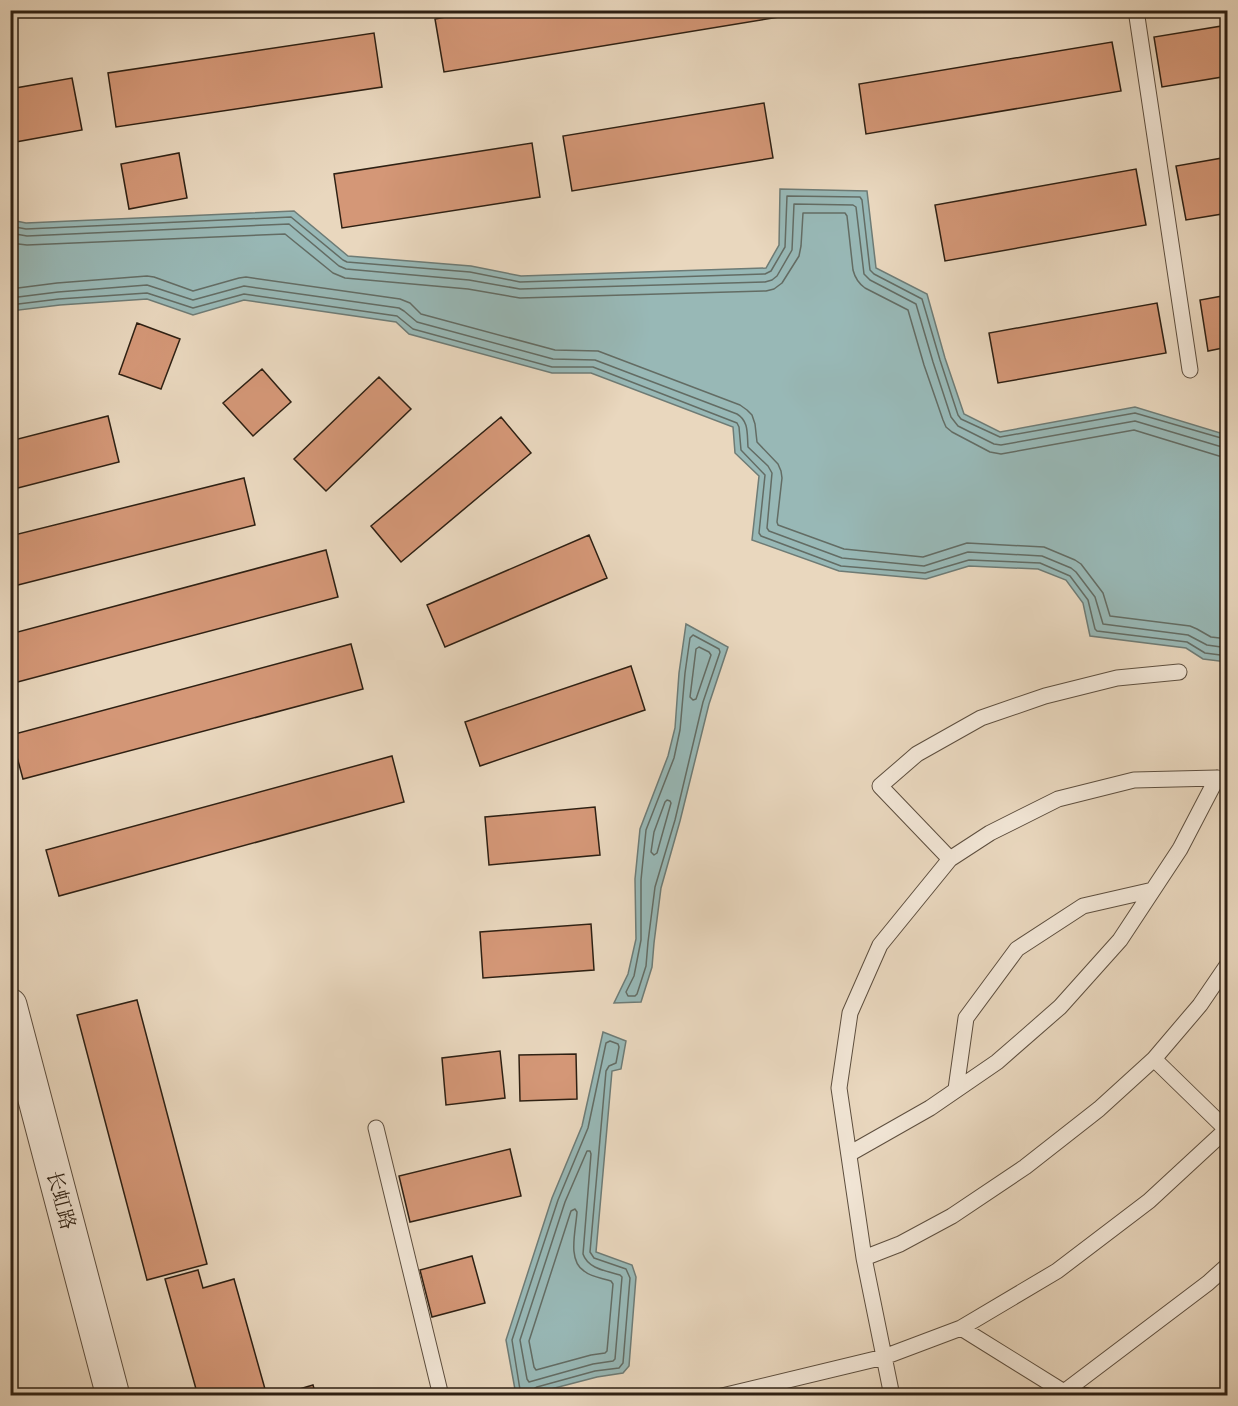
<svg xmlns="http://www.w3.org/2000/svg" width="1238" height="1406" font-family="'Gentium Book Plus','Noto Serif SC',serif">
  <rect width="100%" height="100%" fill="#e9d7be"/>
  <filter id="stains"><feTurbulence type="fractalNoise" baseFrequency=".00333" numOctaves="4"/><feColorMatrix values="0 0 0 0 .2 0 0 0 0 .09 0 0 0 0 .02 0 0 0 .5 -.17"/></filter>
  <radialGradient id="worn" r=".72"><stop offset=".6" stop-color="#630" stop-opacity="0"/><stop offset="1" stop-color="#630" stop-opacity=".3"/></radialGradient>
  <!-- water -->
  <path fill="#98b8b6" stroke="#6e7b75" stroke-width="1.5" d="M780 189 867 191 876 268 927 294 945 358 964 414 1000 432 1135 407 1227 435V662L1203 659 1186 648 1090 636 1083 603 1066 580 1038 569 969 566 926 579 839 571 752 540 759 476 735 453 733 427 591 373H552L409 334 396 322 244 300 193 315 147 299 60 305 11 311V220L26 223 294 211 348 256 471 266 521 276 766 268 779 245Z
    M686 624 728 647 709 704 680 821 661 888 654 943 652 967 641 1002 614 1003 628 974 636 939 635 879 640 829 668 756 675 728 679 673Z
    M603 1032 626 1041 621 1069 612 1071 596 1252 632 1265 636 1277 629 1366 623 1373 597 1377 528 1395H516L506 1340 552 1198 582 1126Z"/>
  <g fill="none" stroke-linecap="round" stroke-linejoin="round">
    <!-- shore -->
    <path stroke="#636c64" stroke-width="1.5" d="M10 226 26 229 291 217 343 260 347 262 470 272 520 282 765 274 771 271 785 247 787 196 860 197 862 200 870 270 874 274 922 299 940 360 958 415 961 419 1000 437 1135 413 1228 440
      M10 233 27 236 289 224 339 266 346 269 469 280 520 289 765 282 772 280 777 276 792 250 794 204 853 205 856 207 864 274 870 280 916 304 933 362 951 417 958 426 994 444 1001 445 1135 421 1222 447 1228 448
      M10 243 27 245 285 234 333 273 345 278 468 289 520 298 766 291 774 289 782 283 799 256 801 246 803 213H845L847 216 853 270C855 278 858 283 865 288L908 310 924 365 943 420 946 427 952 432 990 452 1001 454 1134 430 1219 456 1228 457
      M10 289 57 283 147 276 154 277 193 291 239 278 246 277 400 299 410 303 421 314 555 350 598 351 740 405 747 410 752 415 755 424 757 442 778 464 781 471 782 478 777 522 778 525 844 549 923 557 967 543 1044 547 1075 560 1081 564 1103 593 1110 616 1190 626 1197 629 1211 637 1228 639
      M10 298 58 292 147 285 193 300 244 286 399 308 404 311 417 322 553 359 595 360 737 414C749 421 747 434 748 447L768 466 772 473 767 528 769 531 842 558 924 566 968 552 1042 556 1071 568 1076 572 1095 597 1103 624 1188 635 1207 645 1228 648
      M10 305 59 299 147 293 193 308 244 294 397 316 413 329 552 367H593L737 423 739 427 741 450 765 475 759 533 761 536 841 566 925 573 969 560 1040 563 1070 576 1088 600 1095 629 1097 631 1187 642 1205 653 1228 656
      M693 635 719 649 720 652 703 702 675 820 655 887 648 942 646 966 637 994 635 996H628L626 992 634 976 641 940V880L646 830 674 758 680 730 685 673 690 638Z
      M699 647 709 652 711 655 696 699 693 700 690 697 696 649Z
      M667 800 670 801 671 803 657 853 654 855 651 852 654 832 665 802Z
      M587 1151H590L591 1154 583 1254C588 1269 607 1271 620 1275L622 1277 615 1359 613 1361 593 1364 529 1382 527 1379 520 1340 565 1202Z
      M575 1209 577 1212C576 1230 567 1260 584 1271 591 1277 602 1278 611 1281L613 1284 607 1351 605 1353 591 1355 536 1370 534 1367 529 1341 571 1211Z
      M521 1396 512 1340 558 1200 588 1128 606 1043 610 1041 618 1044 619 1047 616 1063 609 1066 606 1071 590 1252 594 1258 626 1269 630 1278 623 1363 619 1368 595 1371 537 1387 532 1390 531 1396"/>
  </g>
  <!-- building -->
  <path fill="#d49777" stroke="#2e2013" stroke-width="1.5" d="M484 10H803V13L444 72 435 19Z
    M1228 25V76L1162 87 1154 37Z
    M374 33 382 87 116 127 108 73Z
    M1112 42 1121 91 866 134 859 84Z
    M72 78 82 130 10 143V89Z
    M764 103 773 158 572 191 563 136Z
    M532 143 540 197 342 228 334 174Z
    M179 153 187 198 129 209 121 164Z
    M1228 157V213L1186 220 1176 166Z
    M1136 169 1146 225 945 261 935 205Z
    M1228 295V347L1208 351 1200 300Z
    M1157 303 1166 353 998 383 989 333Z
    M137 323 180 339 161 389 119 374Z
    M262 369 291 402 253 436 223 403Z
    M379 377 411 409 326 491 294 459Z
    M108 416 119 462 10 490V441Z
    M501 417 531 453 401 562 371 526Z
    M244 478 255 525 10 587V536Z
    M589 535 607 578 445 647 427 605Z
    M326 550 338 597 10 684V634Z
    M351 644 363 689 23 779 11 735Z
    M631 666 645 710 480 766 465 722Z
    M392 756 404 802 59 896 46 850Z
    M595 807 600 855 489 865 485 817Z
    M591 924 594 970 483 978 480 932Z
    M137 1000 207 1264 147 1280 77 1015Z
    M500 1051 505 1098 446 1105 442 1058Z
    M576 1054 577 1099 520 1101 519 1055Z
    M510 1149 521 1196 410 1222 399 1176Z
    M472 1256 485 1303 432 1317 420 1270Z
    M198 1270 203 1288 234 1279 267 1396H198L165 1279Z
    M313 1385 316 1396H276Z"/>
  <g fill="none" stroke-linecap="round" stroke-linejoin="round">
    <!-- service casing -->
    <g stroke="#5d4e3e" stroke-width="17">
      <path id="service" d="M1136 10 1190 370
        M950 859 880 786 917 754 981 718 1045 696 1117 678 1179 672
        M1154 1059 1228 1131
        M956 1089 966 1018 1017 949 1083 906 1153 890
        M376 1128 441 1396
        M849 1154 930 1108 997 1062 1060 1007 1120 940 1180 849 1217 778
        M864 1258 900 1244 952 1216 1025 1167 1099 1109 1154 1059 1200 1005 1228 964
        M961 1328 1057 1271 1149 1201 1228 1128
        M1064 1392 1208 1283 1228 1265
        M722 1396 884 1357 961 1328 1064 1392 1088 1396
        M892 1396 864 1258 839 1088 850 1013 880 945 950 859 990 833 1058 799 1134 780 1217 778 1228 780"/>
    </g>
    <!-- tertiary casing -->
    <g stroke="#5d4e3e" stroke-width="35">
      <path id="tertiary" d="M10 1005 113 1396"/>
    </g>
    <!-- service -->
    <use href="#service" stroke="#f1e5d5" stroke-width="15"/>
    <!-- tertiary -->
    <use href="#tertiary" stroke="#f1e5d5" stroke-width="33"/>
  </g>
  <g text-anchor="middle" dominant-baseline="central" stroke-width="5" stroke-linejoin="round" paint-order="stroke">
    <!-- street labels -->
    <g font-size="20" fill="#2e2013" stroke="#f1e5d5">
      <text transform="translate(62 1200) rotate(75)">长虹路</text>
    </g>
  </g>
  <!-- margin -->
  <rect width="1238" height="1406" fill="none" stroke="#e9d7be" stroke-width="36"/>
  <rect x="12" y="12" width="1214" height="1382" fill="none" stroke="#2e2013" stroke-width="3"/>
  <rect x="18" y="18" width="1202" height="1370" fill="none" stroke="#2e2013" stroke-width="1.5"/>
  <rect width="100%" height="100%" filter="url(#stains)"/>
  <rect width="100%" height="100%" fill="url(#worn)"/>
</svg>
